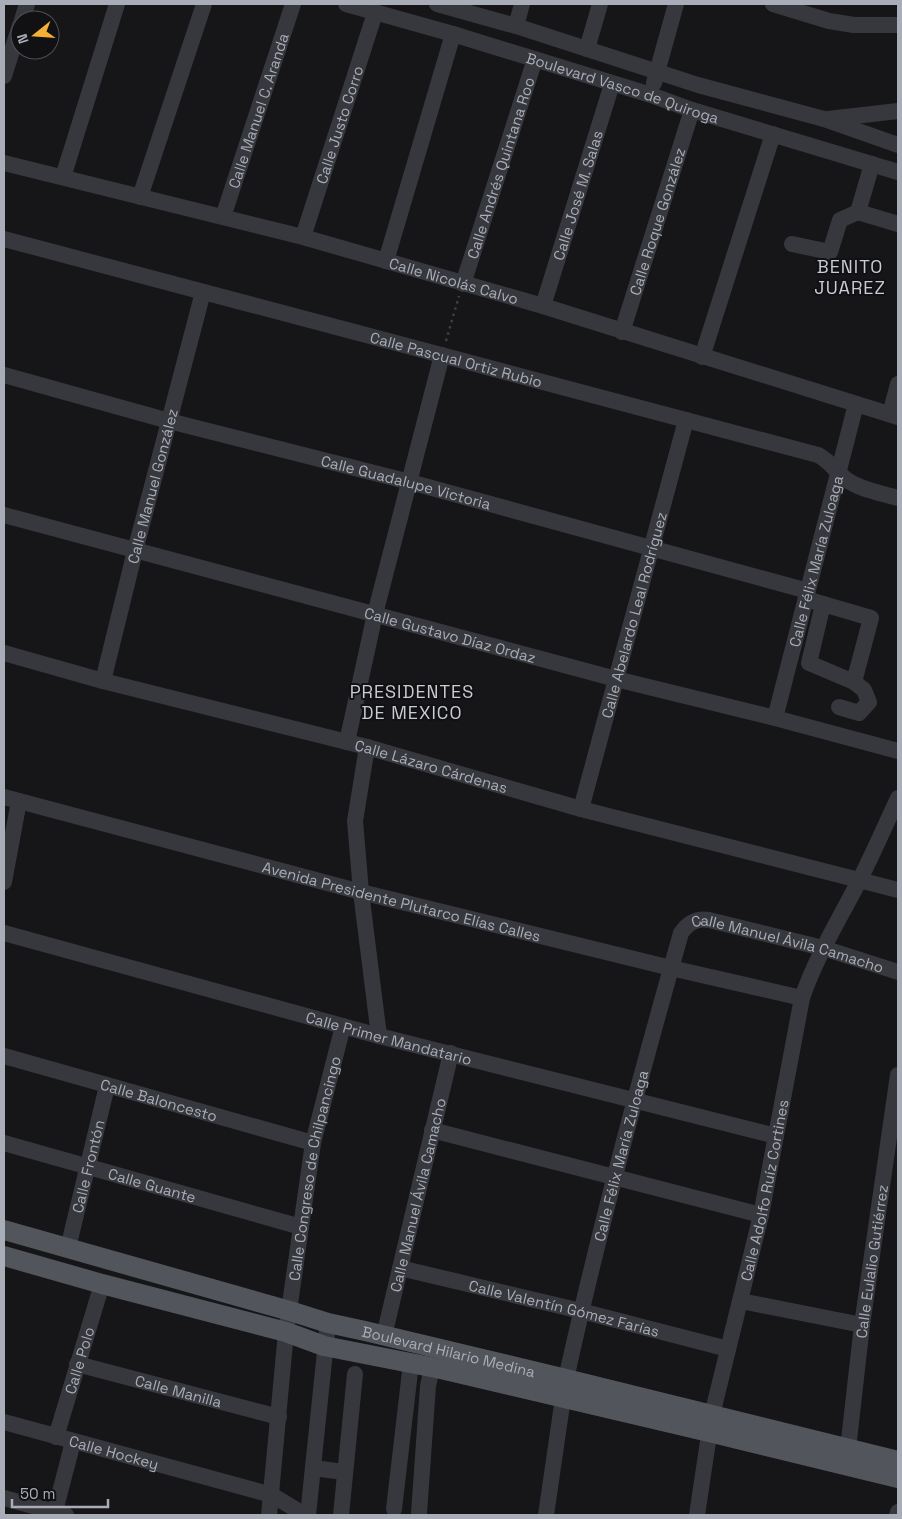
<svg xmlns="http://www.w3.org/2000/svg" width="902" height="1519" font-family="'Space Grotesk',sans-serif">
  <rect width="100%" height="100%" fill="#161618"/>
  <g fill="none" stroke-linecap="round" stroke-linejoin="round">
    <!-- path -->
    <path stroke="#3d3f44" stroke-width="2.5" stroke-dasharray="2.5 4" stroke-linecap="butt" d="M446 341 459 296"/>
    <!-- minor -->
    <g stroke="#37383d" stroke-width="16">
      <path id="s1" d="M346 4 453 34 651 95 692 110 898 172"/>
      <path d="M437 4 516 26 698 85 824 119 898 145"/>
      <path d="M773 4 829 21 854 25H898"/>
      <path d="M22 20 27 4"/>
      <path d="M516 26 522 4"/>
      <path d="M587 49 600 4"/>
      <path d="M4 76 20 25"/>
      <path d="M654 83 676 4"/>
      <path d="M828 119 898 111"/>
      <path id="s2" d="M4 163 303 237 543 306 898 417"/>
      <path d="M63 177 117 4"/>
      <path d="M140 197 204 4"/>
      <path d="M858 212 872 164"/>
      <path id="s3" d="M223 217 293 4"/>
      <path id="s4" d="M303 237 375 13"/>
      <path id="s5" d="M4 239 818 455C830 461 836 472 847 480 861 490 882 493 898 498"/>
      <path d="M792 244 830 252 840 220 858 212 898 224"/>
      <path d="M386 261 453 34"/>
      <path id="s6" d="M463 284 535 59"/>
      <path id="s7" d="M543 306 612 84"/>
      <path id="s8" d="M622 332 692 110"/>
      <path d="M702 357 773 134"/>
      <path id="s9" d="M4 375 169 421 410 482 808 591"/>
      <path d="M890 414 898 384"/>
      <path id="s10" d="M4 515 616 679 775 718 898 751"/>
      <path d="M806 599 871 618 854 682 809 663 823 604"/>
      <path id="s11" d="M4 653 103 681 367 747 581 809 898 890"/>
      <path id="s12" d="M103 681 135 551 203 292"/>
      <path d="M839 707 859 713 869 702 864 690 854 682"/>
      <path id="s13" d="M775 718 856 404"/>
      <path d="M347 742 375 614 442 355"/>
      <path d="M367 747 355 821 361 892 379 1036"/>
      <path id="s14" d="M4 797 361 892 671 968 802 998"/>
      <path id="s15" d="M581 809 686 420"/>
      <path d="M4 882 19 801"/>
      <path id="s16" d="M4 933 379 1036 776 1136"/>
      <path id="s17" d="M4 1056 313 1143"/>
      <path d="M432 1130 761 1215"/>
      <path id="s18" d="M4 1143 301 1227"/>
      <path id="s19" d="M68 1248 107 1086"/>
      <path id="s20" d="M400 1268 581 1311 728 1349"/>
      <path d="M741 1301 862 1325"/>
      <path id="s21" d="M384 1336 451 1053"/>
      <path id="s22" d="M77 1364 279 1417"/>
      <path id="s23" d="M566 1379C599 1229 639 1081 681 933 688 923 696 918 709 920L823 948 898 972"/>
      <path id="s24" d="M4 1422 272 1495 305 1515"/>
      <path id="s25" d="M56 1437 102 1284"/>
      <path id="s26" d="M848 1449 862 1325 898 1075"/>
      <path d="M313 1468 344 1472"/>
      <path d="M4 1498 66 1515"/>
      <path d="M394 1509 411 1363"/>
      <path d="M419 1513 428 1386 432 1368"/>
      <path d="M54 1515 73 1442"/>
      <path id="s27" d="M269 1515 286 1332 313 1143 343 1026"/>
      <path d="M308 1515 328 1323"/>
      <path d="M341 1515 355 1374"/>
      <path d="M546 1515 563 1398"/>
      <path id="s28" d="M697 1515 712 1415 761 1215 802 998C816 957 839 920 859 881 873 854 885 826 898 798"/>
      <path d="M897 1515 898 1512"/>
    </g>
    <!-- major -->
    <g stroke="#53555c" stroke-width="20">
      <path id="s29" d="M4 1230 290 1311 328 1323 365 1331 566 1379 898 1461"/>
      <path d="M4 1256 102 1284 286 1332 324 1346 441 1369 709 1432 898 1478"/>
    </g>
  </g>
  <g text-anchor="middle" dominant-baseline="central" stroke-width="4" stroke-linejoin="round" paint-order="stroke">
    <!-- street labels -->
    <g font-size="15" fill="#a8adb8" stroke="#111113">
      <text stroke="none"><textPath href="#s1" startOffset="289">Boulevard Vasco de Quiroga</textPath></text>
      <text stroke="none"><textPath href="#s3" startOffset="112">Calle Manuel C. Aranda</textPath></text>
      <text stroke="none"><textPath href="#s4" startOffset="118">Calle Justo Corro</textPath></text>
      <text stroke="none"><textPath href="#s6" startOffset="122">Calle Andrés Quintana Roo</textPath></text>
      <text stroke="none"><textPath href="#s7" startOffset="116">Calle José M. Salas</textPath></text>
      <text stroke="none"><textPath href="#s8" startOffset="116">Calle Roque González</textPath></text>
      <text stroke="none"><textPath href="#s2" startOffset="465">Calle Nicolás Calvo</textPath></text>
      <text stroke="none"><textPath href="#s5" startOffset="468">Calle Pascual Ortiz Rubio</textPath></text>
      <text stroke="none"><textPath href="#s9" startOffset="416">Calle Guadalupe Victoria</textPath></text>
      <text stroke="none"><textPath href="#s12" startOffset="201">Calle Manuel González</textPath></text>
      <text stroke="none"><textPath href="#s13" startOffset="162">Calle Félix María Zuloaga</textPath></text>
      <text stroke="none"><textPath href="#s15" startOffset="201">Calle Abelardo Leal Rodríguez</textPath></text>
      <text stroke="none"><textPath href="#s10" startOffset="462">Calle Gustavo Díaz Ordaz</textPath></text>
      <text stroke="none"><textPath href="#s11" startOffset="442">Calle Lázaro Cárdenas</textPath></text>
      <text stroke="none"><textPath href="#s14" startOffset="411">Avenida Presidente Plutarco Elías Calles</textPath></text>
      <text stroke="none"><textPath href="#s23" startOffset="575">Calle Manuel Ávila Camacho</textPath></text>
      <text stroke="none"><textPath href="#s16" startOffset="399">Calle Primer Mandatario</textPath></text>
      <text stroke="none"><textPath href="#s17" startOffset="161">Calle Baloncesto</textPath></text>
      <text stroke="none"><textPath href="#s23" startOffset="230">Calle Félix María Zuloaga</textPath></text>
      <text stroke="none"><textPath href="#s19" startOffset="84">Calle Frontón</textPath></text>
      <text stroke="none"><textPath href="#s27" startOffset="350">Calle Congreso de Chilpancingo</textPath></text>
      <text stroke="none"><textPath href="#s18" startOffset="154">Calle Guante</textPath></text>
      <text stroke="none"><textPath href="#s28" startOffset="332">Calle Adolfo Ruíz Cortines</textPath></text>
      <text stroke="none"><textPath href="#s21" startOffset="145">Calle Manuel Ávila Camacho</textPath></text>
      <text stroke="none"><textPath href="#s26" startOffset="189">Calle Eulalio Gutiérrez</textPath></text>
      <text stroke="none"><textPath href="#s20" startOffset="169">Calle Valentín Gómez Farías</textPath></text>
      <text stroke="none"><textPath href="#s29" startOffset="461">Boulevard Hilario Medina</textPath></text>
      <text stroke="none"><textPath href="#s25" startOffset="80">Calle Polo</textPath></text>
      <text stroke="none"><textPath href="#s22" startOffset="105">Calle Manilla</textPath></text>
      <text stroke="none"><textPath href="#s24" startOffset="114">Calle Hockey</textPath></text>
    </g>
    <!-- quarter labels -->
    <g font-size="18" letter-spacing="1" fill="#c9ccd4" stroke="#111113">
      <text x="850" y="266">BENITO<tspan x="850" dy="21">JUAREZ</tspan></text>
      <text x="412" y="691">PRESIDENTES<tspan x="412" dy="21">DE MEXICO</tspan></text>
    </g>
  </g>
  <!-- border -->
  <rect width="902" height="1519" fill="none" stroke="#a8adb8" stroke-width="10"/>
  <!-- north arrow -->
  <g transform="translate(35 35) rotate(253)"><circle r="24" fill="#111113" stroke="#4d4f55"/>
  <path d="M0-4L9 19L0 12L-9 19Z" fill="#f2b134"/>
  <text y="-8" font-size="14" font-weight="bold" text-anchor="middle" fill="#a8adb8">N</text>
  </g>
  <!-- scale -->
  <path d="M12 1499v8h96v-8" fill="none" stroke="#a8adb8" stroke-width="2.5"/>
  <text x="20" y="1499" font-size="15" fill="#a8adb8" stroke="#111113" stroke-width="4" paint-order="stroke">50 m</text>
</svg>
